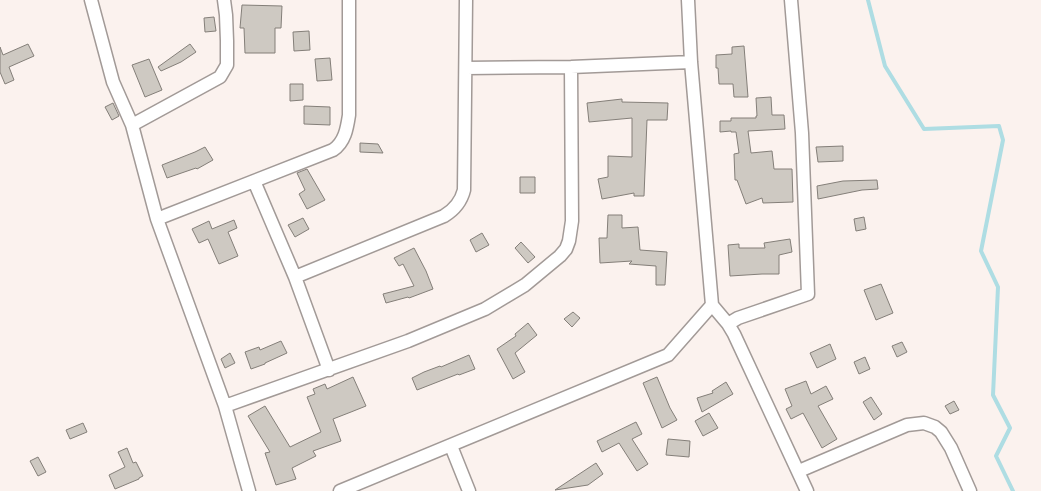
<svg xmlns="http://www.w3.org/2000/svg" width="1041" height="491" font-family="'Titillium Web',sans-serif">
  <rect width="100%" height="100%" fill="#fbf2ee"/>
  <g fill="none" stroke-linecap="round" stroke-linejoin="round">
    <!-- stream -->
    <path stroke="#aedde3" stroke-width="4" d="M868 0 885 66 924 129 999 126 1003 140 981 251 998 287 993 395 1010 428 996 456 1013 491"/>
  </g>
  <!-- building -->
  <path fill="#cec9c2" stroke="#847f79" d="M242 5 282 6 281 28H275V53H245L244 28H240Z
    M214 17 216 31 205 32 204 18Z
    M309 31 310 50 294 51 293 32Z
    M28 44 34 56 9 67 14 80 5 84 0 72V47L3 55Z
    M190 44 196 52 181 62 161 71 158 67Z
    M744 46 748 97H734L733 84H719L718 68H716V55L732 54V47Z
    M330 58 332 80 317 81 315 59Z
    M149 59 162 90 145 97 132 65Z
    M290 84H303V100L290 101Z
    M771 97 772 115H784L785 129 748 131 751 153 772 151 774 169H792L793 202 763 203 762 198 746 204 737 180H735L734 154 739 153 736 132H731V131L720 132V121H731V118H756V116H757L756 98Z
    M622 99V102L668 103 667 120H647L644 196H634V193L602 199 598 179 608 177V156L632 157V118L589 122 587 103Z
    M113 103 119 116 112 120 105 107Z
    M304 106 330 107V125L304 124Z
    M360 143 378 144 383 153 360 152Z
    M843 146V161L818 162 816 147Z
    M205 147 213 160 197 169 196 168 167 178 162 165 195 152Z
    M307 169 325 200 307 209 299 194 305 190 297 173Z
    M520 177H535V193H520Z
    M877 180 878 189 862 190 818 199 817 186 843 181Z
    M608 215H622V228L638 227 640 250 667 252 665 285H656V266L629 264 632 261 600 263 599 238H607Z
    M864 217 866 229 856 231 854 219Z
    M303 218 309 229 295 237 288 225Z
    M234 220 237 228 228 232 238 256 219 264 208 239 199 243 192 229 209 221 212 229Z
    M482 233 489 245 476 252 470 240Z
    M790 239 792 252 779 255V274H762L730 276 728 245 739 244V248H765L764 243Z
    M521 242 535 257 528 263 515 248Z
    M414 248 426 271 433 289 409 298 408 297 386 303 383 294 414 286 403 264 399 266 394 258Z
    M881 284 893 313 876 320 864 290Z
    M573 312 580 318 572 327 564 319Z
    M528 323 537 335 515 353 525 372 513 379 497 349 516 336 515 334Z
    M281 341 287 353 265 363V364L251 369 245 352 259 347 260 350Z
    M902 342 907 352 897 357 892 346Z
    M830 344 836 359 817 368 810 353Z
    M230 353 235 363 225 368 221 359Z
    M469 355 475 369 459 375 458 374 417 390 412 378 424 372 440 366 441 367Z
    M865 357 870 369 859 374 854 362Z
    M353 377 366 406 351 412 333 419 341 441 313 451 316 456 292 468 296 479 276 485 265 453 270 452 248 416 265 406 290 447 321 432 307 397 315 394 313 389 325 384 327 389Z
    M657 377 670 408 677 420 662 428 643 383Z
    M806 381 811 394 826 386 833 399 818 406 837 439 822 448 803 413 791 419 786 409 792 406 785 389Z
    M726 382 733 394 702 412 697 398 713 393 712 391Z
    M871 397 882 414 874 420 863 402Z
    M954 401 959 410 950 414 945 406Z
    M709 413 718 428 703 436 695 421Z
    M636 422 642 434 632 439 648 464 637 471 619 443 602 452 597 441Z
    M83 423 87 432 70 439 66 430Z
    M668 439 690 441 689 457 666 455Z
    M127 448 133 463 136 462 143 476 139 478V479L115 489 109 475 125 467 118 452Z
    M38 457 46 472 38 476 30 461Z
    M596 463 603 474 588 485 555 490Z"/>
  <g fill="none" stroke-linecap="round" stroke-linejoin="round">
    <!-- minor casing -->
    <g stroke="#a29a97" stroke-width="15">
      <path id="minor" d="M91 0 113 82 132 125 157 219 225 406 249 491
        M466 68 571 67 691 62
        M132 125 220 77 227 65V41L226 15 224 0
        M254 181 295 277 329 370
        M157 219 333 150C345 142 347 128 349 115V0
        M295 277 444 216C454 210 461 202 464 190L466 0
        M712 305 728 324 734 334 807 491
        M728 324 738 318 808 294 802 133 791 0
        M225 406 408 341 485 309 525 285 560 256 566 249 569 241 572 221 571 67
        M451 446 469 491
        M799 471 907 425 924 423 935 427 941 432 951 448 970 491
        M340 491 668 355 712 305 691 62 688 0"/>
    </g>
    <!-- minor -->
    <use href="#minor" stroke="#fff" stroke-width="12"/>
  </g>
</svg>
